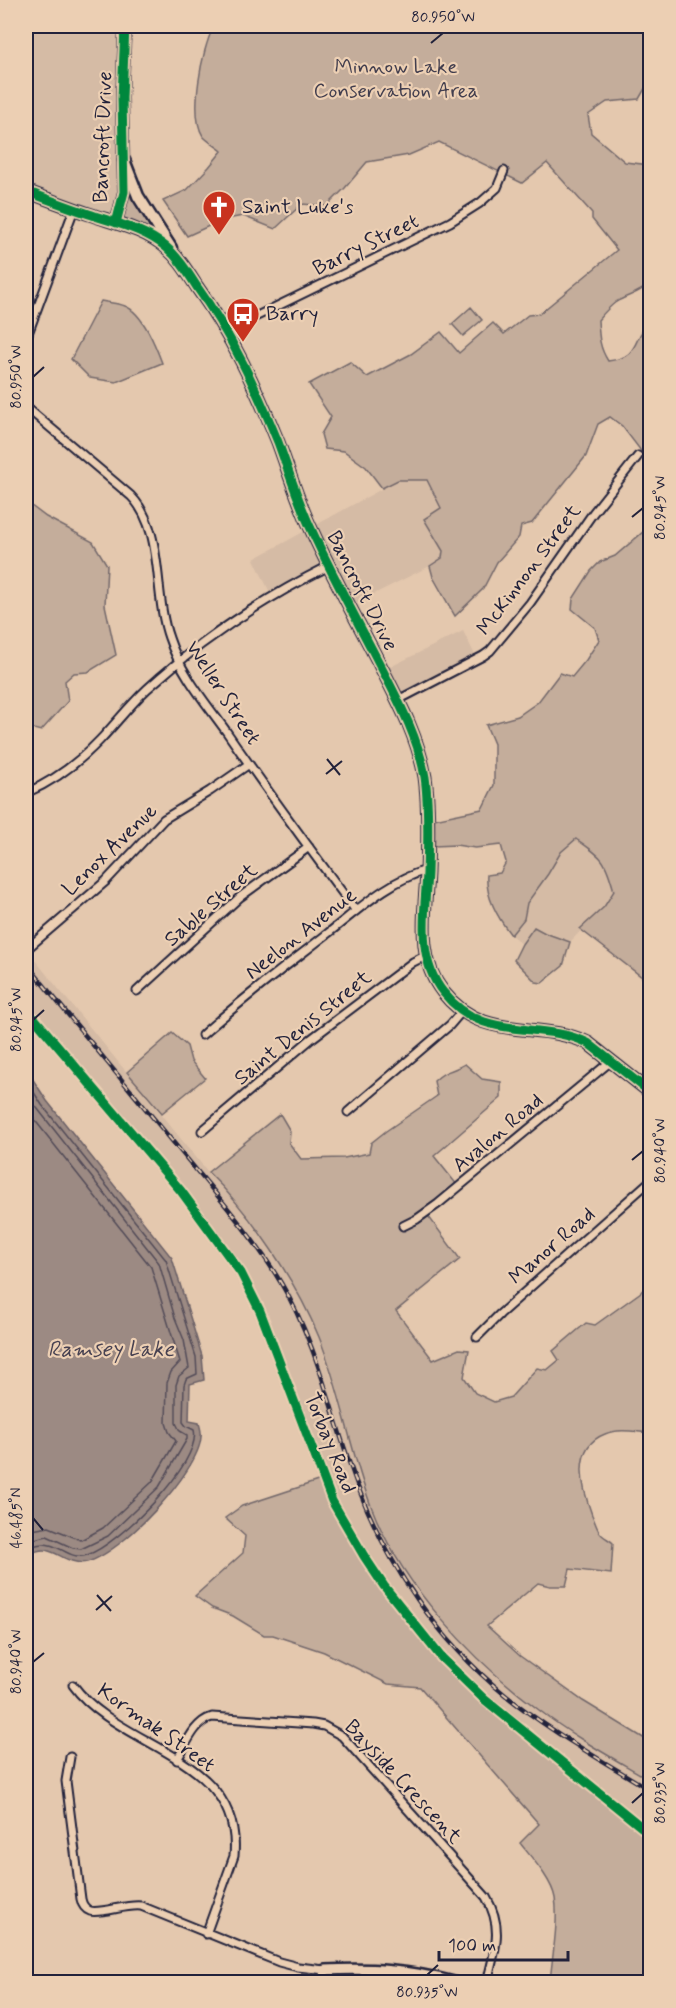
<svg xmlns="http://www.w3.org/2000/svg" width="676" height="2008" font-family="Mynerve,sans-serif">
  <rect width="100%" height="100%" fill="#e4c8ae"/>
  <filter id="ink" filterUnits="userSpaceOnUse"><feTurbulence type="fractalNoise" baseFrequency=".0167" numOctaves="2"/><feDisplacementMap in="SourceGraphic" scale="12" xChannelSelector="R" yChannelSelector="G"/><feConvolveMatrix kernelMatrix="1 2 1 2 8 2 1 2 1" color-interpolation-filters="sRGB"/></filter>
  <g filter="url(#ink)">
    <!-- built -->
    <path fill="#d5bba5" d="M26 26H117L126 28 124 159 117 223 26 190Z
      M398 480H427L441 509 424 519 443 551 442 558 430 566 350 606 329 566 272 597 254 559Z
      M463 631 477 659 399 699 384 670Z
      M575 839 599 856 608 867 614 891 604 907 570 942 545 933 535 927 522 944 511 935 524 919 527 903 548 874 561 852Z
      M26 949 208 1172 222 1185 265 1242 288 1276 306 1308 319 1338 371 1506 393 1551 420 1591 462 1641 501 1678 539 1710 582 1740 650 1780V1833L462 1678 385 1586 333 1501 248 1286 181 1191 35 1017 26 1002Z"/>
    <!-- green -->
    <path fill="#c4ad9b" stroke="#73686b" stroke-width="1.5" d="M237 26H650V80L639 99 607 102 588 115 591 133 625 162 650 165V283C641 293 628 295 616 302 609 307 604 313 598 320 599 336 599 347 608 361 642 357 631 338 650 322V455L641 451 622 426 610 417 598 424 586 456 532 523 521 526 519 537 497 562 483 589 455 616 433 577 430 566 442 558 443 551 424 519 441 508 427 480H398L382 488 366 467 344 451 325 449 321 434 331 417 309 384 350 362 367 377 411 354 441 332 459 353 493 323 504 334 528 315 539 314 617 250 592 219V213L547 163 522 183 439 142 409 155 367 162 345 188 327 206 302 204 275 229 243 216 222 220 187 236 163 201 187 190 209 167 222 151C216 146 207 141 203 136 189 115 202 49 213 28H237Z
      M124 159 139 196 176 255 117 223Z
      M101 301C109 303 118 303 125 306 143 313 156 347 162 363L116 382 90 378 71 359Z
      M471 307 482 320 463 336 452 324Z
      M26 502 46 517 93 542 107 565 105 605 116 655 88 672 74 673 65 681 68 701 41 731 26 727Z
      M650 526V979L642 977 580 929 604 907 614 891C605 858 603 858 576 839L561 852 548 874 527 903 524 919 511 935C498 918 485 897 487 875L500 873 506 862 501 845 475 848 456 845 434 846V819L482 809 494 785V744L486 725 518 716 538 702 560 673 572 677 586 660 599 640 595 628 572 609 573 599 591 571 600 562 615 556Z
      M534 927 545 933 570 942 563 966 542 983 536 982 514 960 522 944Z
      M172 1033 187 1046 191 1061 205 1078 162 1113 127 1072Z
      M465 1064 482 1079 501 1082V1098L434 1156 458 1186 423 1209 460 1259 396 1311 433 1360 459 1349 469 1350 464 1377 475 1393 494 1402 511 1397 537 1368 547 1370 559 1360 553 1351 586 1323 595 1325 641 1292 650 1281V1433C636 1432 619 1428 605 1434 571 1447 582 1488 592 1515 595 1521 597 1531 602 1535 605 1538 610 1540 613 1543L611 1574 570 1569 566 1586H550L538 1583 487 1626 520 1656 583 1701 650 1742V1780C613 1758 574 1737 539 1710 472 1660 401 1585 371 1506 350 1451 341 1391 319 1337 296 1281 251 1214 208 1172L280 1114 290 1131 289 1143 301 1159 344 1158 369 1153 371 1143 386 1131 437 1096 434 1081C446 1069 452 1072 465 1064Z
      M324 1479 333 1501 385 1586 462 1678 650 1833V1982H550C552 1958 559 1921 555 1898 552 1880 531 1857 520 1843L539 1824 420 1687 388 1684 324 1652 273 1635H264L233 1616 212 1608 195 1596 243 1553 245 1536 225 1518 242 1506Z"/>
    <!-- water -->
    <path fill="#9c8a83" stroke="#6b6066" stroke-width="1.5" d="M26 1069 47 1101 172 1258 202 1356 204 1380 190 1384 189 1421 199 1423C200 1427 202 1432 201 1437 199 1472 121 1554 87 1562 69 1566 57 1550 43 1550 38 1550 31 1553 26 1555Z"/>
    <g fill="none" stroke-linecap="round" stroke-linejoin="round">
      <!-- shore -->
      <path stroke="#534c58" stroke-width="1.5" d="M26 1080 42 1105 166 1260 196 1357 197 1374 186 1379 184 1385 183 1422 186 1426 194 1430C202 1463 118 1545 87 1555 70 1561 59 1543 43 1544 38 1544 31 1547 26 1548
        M26 1094 159 1263 175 1318 184 1340 189 1368 179 1376 176 1385V1423L180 1431 187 1435V1439L159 1487 108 1536 81 1549 73 1548 47 1536 26 1541
        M26 1109 151 1267 180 1362 171 1372 167 1383 166 1423 169 1432 176 1441 152 1482 103 1528 81 1540 49 1527 26 1531"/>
      <!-- minor casing -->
      <g stroke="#22223b" stroke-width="11">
        <path id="minor" d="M226 331 450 222 480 203 497 188 504 171
          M26 339 74 209
          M26 407 131 496C165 531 153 594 169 638 180 672 205 702 226 731 268 792 312 852 356 911
          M398 700 483 656 490 651 530 603 593 513 638 456
          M26 793C54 781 79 762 100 740 116 723 130 705 147 689 201 640 263 599 329 566
          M29 947 106 881 164 819 210 791 249 764
          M137 991 240 897 309 847
          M34 1018 181 1191 241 1273 260 1311 332 1501 364 1556 384 1586 441 1657 484 1699 650 1834
          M202 1035C242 999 285 967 327 934 358 910 389 880 427 870
          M348 1112 450 1025 462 1011
          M202 1131 311 1039 413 962 427 955
          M403 1226 417 1219 438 1204 611 1061
          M477 1337 500 1314 650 1181
          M73 1685C119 1749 243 1755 234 1856L206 1934
          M70 1757 66 1781 81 1899C82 1904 85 1909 90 1911 101 1914 127 1904 141 1906L279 1962 298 1967 325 1970
          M177 1760C186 1745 194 1722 212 1717L313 1724 324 1726 342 1736 486 1897C504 1928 495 1950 487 1982"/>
      </g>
      <!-- tertiary casing -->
      <g stroke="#22223b" stroke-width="14">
        <path id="tertiary" d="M116 223 124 192 122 98 125 26
          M323 1982 325 1970C372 1968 409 1970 454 1982"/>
      </g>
      <!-- secondary casing -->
      <g stroke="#22223b" stroke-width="15">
        <path id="secondary" d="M124 160 138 196 171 248
          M26 191C47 199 68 207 89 214 115 223 145 229 166 247 179 258 188 273 197 287 231 334 256 388 278 442 289 472 298 502 312 531 333 577 358 622 381 667 399 702 418 737 425 777 429 806 428 843 427 873 425 913 416 958 443 992 484 1044 537 1019 588 1043L650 1092"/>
      </g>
      <!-- minor -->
      <use href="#minor" stroke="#eccfb3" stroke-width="7"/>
      <!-- tertiary -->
      <use href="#tertiary" stroke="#eccfb3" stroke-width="9"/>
      <!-- secondary -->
      <use href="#secondary" stroke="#eccfb3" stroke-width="10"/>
      <!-- rail casing -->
      <g stroke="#22223b" stroke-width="4.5">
        <path id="rail" d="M26 963C76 1025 127 1086 178 1148 214 1192 252 1234 281 1283 319 1347 332 1419 358 1487 388 1566 438 1640 504 1694 549 1731 600 1759 650 1790"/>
      </g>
      <!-- rail -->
      <use href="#rail" stroke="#eccfb3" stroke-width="2" stroke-dasharray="7" stroke-linecap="butt"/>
      <!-- cycleway casing -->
      <g stroke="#eccfb3" stroke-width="13">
        <path id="cycleway" d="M26 191C47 199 68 207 89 214 115 223 145 229 166 247 179 258 188 273 197 287 231 334 256 388 278 442 289 472 298 502 312 531 333 577 358 622 381 667 399 702 418 737 425 777 429 806 428 843 427 873 425 913 416 958 443 992 484 1044 537 1019 588 1043L650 1092
          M116 223 124 192 122 98 125 26
          M34 1018 181 1191 241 1273 260 1311 332 1501 364 1556 384 1586 441 1657 484 1699 650 1834"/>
      </g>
      <!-- cycleway -->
      <use href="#cycleway" stroke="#00873e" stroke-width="9"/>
    </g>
  </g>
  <!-- ticks -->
  <path fill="none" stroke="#22223b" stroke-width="2" d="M431 43 443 33M33 377 44 367M632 517 643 508M327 759 340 775M326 774 342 761M33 1020 44 1010M632 1160 643 1151M33 1518 43 1530M97 1595 111 1611M96 1610 112 1596M33 1662 44 1653M632 1803 643 1793M427 1975 438 1965"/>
  <!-- icons -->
  <defs>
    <g id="church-pin" transform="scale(1.725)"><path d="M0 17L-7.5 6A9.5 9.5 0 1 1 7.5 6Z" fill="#c8321e" stroke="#eccfb3"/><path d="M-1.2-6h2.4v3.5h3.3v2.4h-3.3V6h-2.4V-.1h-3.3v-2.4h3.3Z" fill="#fff"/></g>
    <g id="bus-pin" transform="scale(1.725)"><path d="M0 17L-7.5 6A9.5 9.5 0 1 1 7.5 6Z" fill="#c8321e" stroke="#eccfb3"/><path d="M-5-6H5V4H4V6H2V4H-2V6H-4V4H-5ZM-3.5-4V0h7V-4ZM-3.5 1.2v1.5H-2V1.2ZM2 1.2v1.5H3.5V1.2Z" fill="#fff"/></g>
  </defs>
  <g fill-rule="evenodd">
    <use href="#church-pin" x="219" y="207"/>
    <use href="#bus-pin" x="243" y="314"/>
  </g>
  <g text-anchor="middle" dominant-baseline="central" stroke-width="4.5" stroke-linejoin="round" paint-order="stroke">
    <!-- park labels -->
    <g font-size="21" fill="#423e4e" stroke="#eccfb3">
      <text x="396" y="67">Minnow Lake<tspan x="396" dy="24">Conservation Area</tspan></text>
    </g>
    <!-- street labels -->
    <g font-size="21" fill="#22223b" stroke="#eccfb3">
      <text transform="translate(103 137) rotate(-88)">Bancroft Drive</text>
      <text transform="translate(366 245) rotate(-26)">Barry Street</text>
      <text transform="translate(529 570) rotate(-53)">McKinnon Street</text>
      <text transform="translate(362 591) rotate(63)">Bancroft Drive</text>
      <text transform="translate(223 693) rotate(57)">Weller Street</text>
      <text transform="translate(110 850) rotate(-44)">Lenox Avenue</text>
      <text transform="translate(211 905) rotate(-41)">Sable Street</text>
      <text transform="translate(301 934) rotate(-38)">Neelon Avenue</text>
      <text transform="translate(303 1028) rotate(-39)">Saint Denis Street</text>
      <text transform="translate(498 1133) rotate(-40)">Avalon Road</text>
      <text transform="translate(552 1246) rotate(-41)">Manor Road</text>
      <text transform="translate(330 1443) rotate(68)">Torbay Road</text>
      <text transform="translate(156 1728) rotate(35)">Kormak Street</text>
      <text transform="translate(403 1782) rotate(47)">Bayside Crescent</text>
    </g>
    <!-- poi labels -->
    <g font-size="21" fill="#22223b" stroke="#eccfb3" text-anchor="start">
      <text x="242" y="207">Saint Luke's</text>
      <text x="266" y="314">Barry</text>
    </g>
    <!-- water labels -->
    <g font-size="22" font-style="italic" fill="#474151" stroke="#eccfb3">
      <text x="111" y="1350">Ramsey Lake</text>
    </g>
  </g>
  <!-- margin -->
  <rect width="676" height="2008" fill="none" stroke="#eccfb3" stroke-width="66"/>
  <!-- scale -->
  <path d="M439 1951v9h129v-9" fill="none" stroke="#22223b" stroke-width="3"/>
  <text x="448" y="1951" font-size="18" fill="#22223b" stroke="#eccfb3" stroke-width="4.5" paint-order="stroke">100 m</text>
  <rect x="33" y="33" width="610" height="1942" fill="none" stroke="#22223b" stroke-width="2"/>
  <g font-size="15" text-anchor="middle" fill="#22223b">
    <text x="443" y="22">80.950°W</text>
    <text transform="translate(16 377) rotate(-90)" y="5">80.950°W</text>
    <text transform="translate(660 508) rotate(-90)" y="5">80.945°W</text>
    <text transform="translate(16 1020) rotate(-90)" y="5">80.945°W</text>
    <text transform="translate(660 1151) rotate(-90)" y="5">80.940°W</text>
    <text transform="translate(16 1518) rotate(-90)" y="5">46.485°N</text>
    <text transform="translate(16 1662) rotate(-90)" y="5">80.940°W</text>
    <text transform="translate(660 1793) rotate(-90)" y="5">80.935°W</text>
    <text x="427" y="1997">80.935°W</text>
  </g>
</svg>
